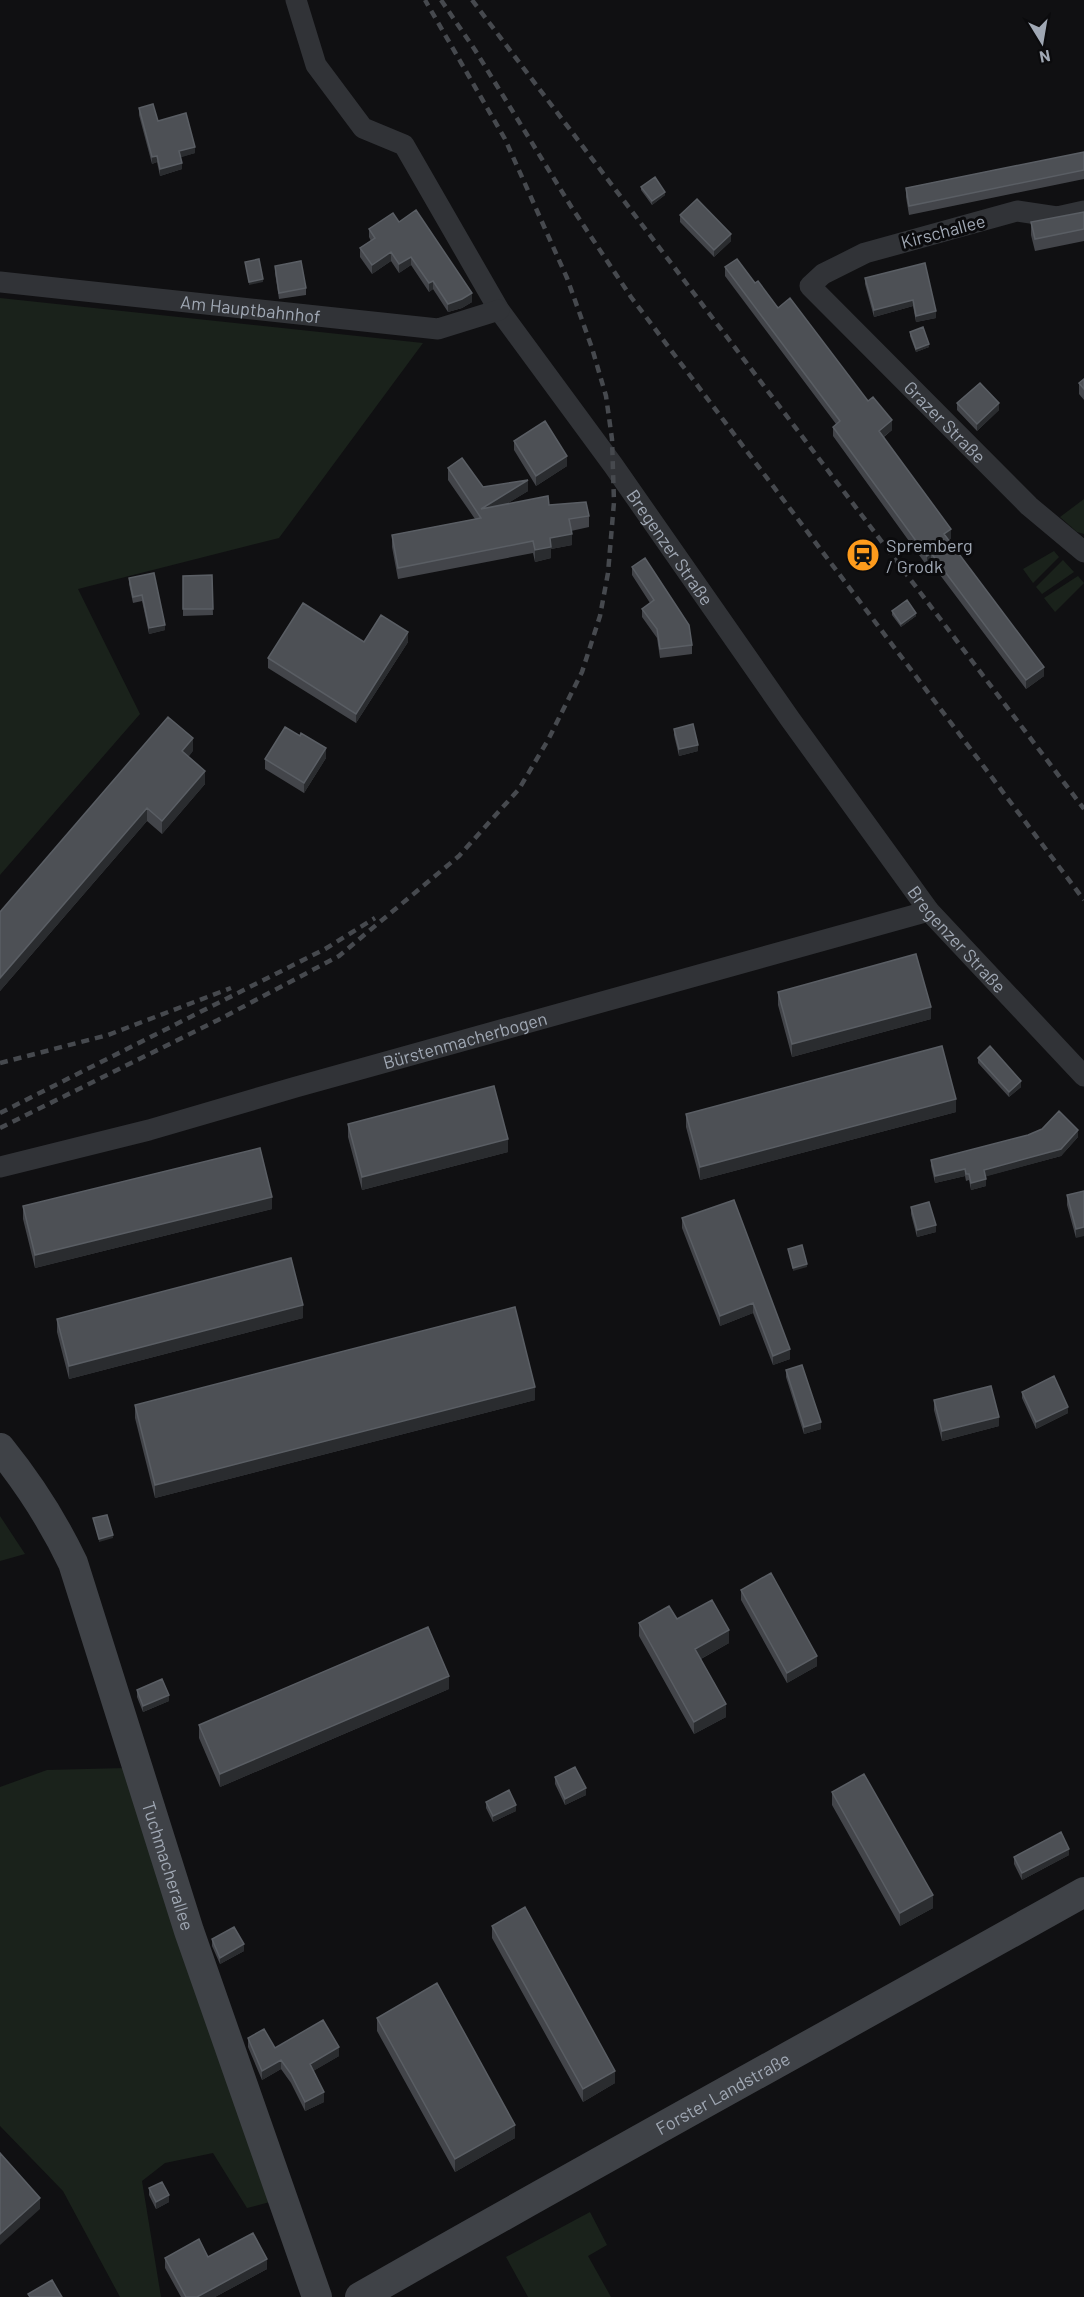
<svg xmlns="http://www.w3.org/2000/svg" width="1084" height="2297" font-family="Barlow,sans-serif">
  <rect width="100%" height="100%" fill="#101012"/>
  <!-- green -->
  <path fill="#1a221b" d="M0 298 423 343 279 538 78 589 140 714 0 875Z
    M1084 499V534L1077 532 1060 517Z
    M1054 551 1059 557 1033 583 1023 569Z
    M1063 560 1074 572 1042 594 1036 587Z
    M1078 576 1084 583 1055 612 1044 598Z
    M0 1516 25 1554 0 1561Z
    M126 1768 270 2202 247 2208 213 2153 165 2163 142 2181 161 2297H120L63 2191 0 2126V1787L47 1770Z
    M590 2212 607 2245 588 2256 611 2297H528L506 2257Z"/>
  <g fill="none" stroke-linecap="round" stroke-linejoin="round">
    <!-- street -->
    <g stroke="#313337" stroke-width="21">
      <path id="s1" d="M296 0 316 65 363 128 404 145 499 310 613 465 790 719 929 911 1084 1076"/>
      <path id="s2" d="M1084 211 1057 217 1017 211 865 253 823 274 810 286 1029 506 1084 552"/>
      <path id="s3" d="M0 282 438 329 499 310"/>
      <path id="s4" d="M0 1167 149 1130 296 1087 929 911"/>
    </g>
    <!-- secondary -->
    <g stroke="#3f4247" stroke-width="30">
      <path id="s5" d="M0 1448C29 1484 53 1521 73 1563L189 1931 317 2297"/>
      <path id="s6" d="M360 2297C600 2160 843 2027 1084 1892"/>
    </g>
    <!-- rail -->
    <path stroke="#46494e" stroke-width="4.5" stroke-dasharray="8 6" stroke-linecap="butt" d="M441 0 475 50 572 208 631 297 1084 900
      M472 0 1084 809
      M0 1063 108 1035 231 988
      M0 1113 325 949 375 918
      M0 1128 218 1020 339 956 459 856 519 789 548 740 582 672 600 616 608 573 614 502 612 439 606 396 592 348 567 278 505 139 425 0"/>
  </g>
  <!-- wall -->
  <path fill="#43454a" d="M139 108 158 121 195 153 180 157 182 169 160 176 157 162 152 164 139 115Z
    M1084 152V179L909 215 906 197V188Z
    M641 187 665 195 652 205 641 190Z
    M1084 212V241L1035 251 1031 235V222Z
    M680 215 731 241 714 257 680 222Z
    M399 222 472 302 462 308 448 312 433 289 429 292 411 265 399 273 391 261 372 274 360 257V248L371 241 369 237V229Z
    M275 266 306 288V295L279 299 275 273Z
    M725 267 755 283 868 401 892 430 884 437 951 538 949 540 1044 676 1026 689 931 563 927 566 833 436V427L836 424 725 276Z
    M865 278 936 311V318L916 322 913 306 874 317 865 284Z
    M910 332 929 347 916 352 910 336Z
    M1084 379V400L1079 394V383Z
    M957 403 999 410 977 431 957 410Z
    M514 441 567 466 536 486 514 450Z
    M448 468 483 487 528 491 508 503 549 505 589 516V527L571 531 572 545 551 549V558L535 562 533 553 398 579 392 547V535L475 519 448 480Z
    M632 567 692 645V654L660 658 657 638 642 617V609L650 603 632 575Z
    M154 573 165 630 149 634 142 601 133 603 129 584V578Z
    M212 575 213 615 183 616V576Z
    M892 611 916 616 901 627 892 615Z
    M364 642H408L356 723 268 668V658Z
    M674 729 698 751 679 756 674 735Z
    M300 736 326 758 304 793 265 769V759Z
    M193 751 188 757 205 784 162 834 147 821 0 991V912Z
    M778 992 931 1019 792 1057 778 1005Z
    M978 1058 1021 1087 1009 1097 978 1063Z
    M956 1112 700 1180 686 1127V1114Z
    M348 1124 508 1152 362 1190 348 1137Z
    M1078 1137 1061 1156 986 1176V1186L971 1190 969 1180 966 1181 965 1176 935 1183 931 1166V1160Z
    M1084 1191 1076 1238 1067 1205V1195Z
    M734 1200 790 1359 773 1365 753 1313 720 1326 682 1228V1218Z
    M23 1206 272 1209 35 1268 23 1219Z
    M911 1207 936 1232 917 1237 911 1214Z
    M303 1318 69 1379 57 1332V1319Z
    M786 1370 821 1429 804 1434 786 1377Z
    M1022 1392 1068 1413 1036 1429 1022 1398Z
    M535 1400 155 1498 135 1418V1405Z
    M934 1400 999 1426 942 1441 934 1410Z
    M741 1590 817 1666 787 1683 741 1600Z
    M677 1619 729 1643 701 1659 726 1717 694 1734 639 1636V1623Z
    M449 1689 220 1787 199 1738V1725Z
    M137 1690 169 1701 143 1712 137 1697Z
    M555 1777 586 1795 565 1805 555 1784Z
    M832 1792 933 1908 900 1926 832 1805Z
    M486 1802 516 1811 493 1822 486 1808Z
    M1069 1855 1022 1880 1014 1864V1857Z
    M492 1926 615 2083 583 2102 492 1938Z
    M212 1939 244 1951 220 1964 212 1946Z
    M377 2018 515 2138 455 2172 377 2031Z
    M248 2038 275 2048 339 2056 313 2071 324 2102 305 2111 291 2083 281 2069 262 2080 248 2047Z
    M149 2188 169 2202 156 2209 149 2195Z
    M165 2258 267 2269 215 2297H181L165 2268Z"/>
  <!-- shaded-wall -->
  <path fill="#2a2c2f" d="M195 147V153L179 158V151Z
    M157 156V162L152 164V157Z
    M182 163V169L160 176V169Z
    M665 192V195L652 205V201Z
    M731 234V241L714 257V250Z
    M391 252V261L372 274V265Z
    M411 257V265L399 273V264Z
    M263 279V282L249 285V282Z
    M433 281V289L429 292V283Z
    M472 293V302L462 308 448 312V304Z
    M913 300V306L874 317V310Z
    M936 311V318L916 322V316Z
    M929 344V347L916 352V349Z
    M999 403V410L977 431V424Z
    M892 420V430L879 440V431Z
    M567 456V466L536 486V476Z
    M528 480V491L481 520V509Z
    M951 529V538L944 543V534Z
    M572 534V545L551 549V558L535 562V550L550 538Z
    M931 553V563L927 566V556Z
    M916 613V616L901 627V624Z
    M165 625V630L149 634V628Z
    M408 632V642L356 723V714Z
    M1044 667V676L1026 689V680Z
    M193 738V751L182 764V751Z
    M698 745V751L679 756V749Z
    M326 748V758L304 793V783Z
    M205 771V784L162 834V821Z
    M147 808V821L0 991V978Z
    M931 1007V1019L792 1057V1044Z
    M1021 1081V1087L1009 1097V1092Z
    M956 1099V1112L700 1180V1167Z
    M1078 1130V1137L1061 1156 984 1177V1170Z
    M508 1139V1152L362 1190V1177Z
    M965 1169V1176L935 1183V1176Z
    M986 1179V1186L971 1190V1183Z
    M272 1197V1209L35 1268V1255Z
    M936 1225V1232L917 1237V1230Z
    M1084 1227V1236L1076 1238V1229Z
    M807 1264V1267L793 1271V1268Z
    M753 1303V1313L720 1326V1316Z
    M303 1305V1318L69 1379V1366Z
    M790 1349V1359L773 1365V1356Z
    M535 1387V1400L155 1498V1485Z
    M1068 1407V1413L1036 1429V1422Z
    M999 1417V1426L942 1441V1431Z
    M821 1422V1429L804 1434V1427Z
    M113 1535V1538L99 1542V1539Z
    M729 1630V1643L695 1662V1649Z
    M817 1656V1666L787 1683V1673Z
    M449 1676V1689L220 1787V1774Z
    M169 1695V1701L143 1712V1706Z
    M726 1704V1717L694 1734V1722Z
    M586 1788V1795L565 1805V1799Z
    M516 1805V1811L493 1822V1816Z
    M1069 1849V1855L1022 1880V1873Z
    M933 1895V1908L900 1926V1913Z
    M244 1944V1951L220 1964V1958Z
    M339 2047V2056L310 2073V2064Z
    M281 2060V2069L262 2080V2071Z
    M615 2071V2083L583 2102V2089Z
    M324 2092V2102L305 2111V2102Z
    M515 2125V2138L455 2172V2159Z
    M169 2195V2202L156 2209V2202Z
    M40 2198V2209L0 2245V2234Z
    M267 2259V2269L215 2297H197Z"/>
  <!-- building -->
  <path fill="#4d5055" stroke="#5a5e64" stroke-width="1.5" d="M153 104 158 121 186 113 195 147 179 151 182 163 160 169 157 156 152 157 139 108Z
    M1084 152V170L909 206 906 188Z
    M655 177 665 192 652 201 641 187Z
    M697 199 731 234 714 250 680 215Z
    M416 210 472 293 462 299 448 304 433 281 429 283 411 257 399 264 391 252 372 265 360 248 375 238 369 229 393 213 399 222Z
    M1084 212V229L1035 239 1031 222Z
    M259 259 263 279 249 282 245 262Z
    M737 259 755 283 758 281 778 308 790 298 868 401 873 397 892 420 879 431 951 529 944 534 1044 667 1026 680 931 553 927 556 833 427 840 421 725 267Z
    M301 261 306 288 279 293 275 266Z
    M925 263 936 311 916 316 913 300 874 310 865 278Z
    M923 327 929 344 916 349 910 332Z
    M1084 379V389L1079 383Z
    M980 383 999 403 977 424 957 403Z
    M545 421 567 456 536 476 514 441Z
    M462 458 483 487 528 480 481 509 548 496 549 505 586 502 589 516 569 519 572 534 550 538 551 547 535 550 533 541 398 568 392 535 481 518 448 468Z
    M645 558 689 625 692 645 660 649 657 629 642 609 654 600 632 567Z
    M154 573 165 625 149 628 142 595 133 597 129 578Z
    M212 575 213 609H183V576Z
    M907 600 916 613 901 624 892 611Z
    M303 603 364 642 381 615 408 632 356 714 268 658Z
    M168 717 193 738 182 751 205 771 162 821 147 808 0 978V912Z
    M693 724 698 745 679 749 674 729Z
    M285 727 300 736 301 733 326 748 304 783 265 759Z
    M916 954 931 1007 792 1044 778 992Z
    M942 1046 956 1099 700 1167 686 1114Z
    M990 1046 1021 1081 1009 1092 978 1058Z
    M494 1086 508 1139 362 1177 348 1124Z
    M1059 1111 1078 1130 1061 1149 984 1170 986 1179 971 1183 969 1174H966L965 1169 935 1176 931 1160 1028 1135 1042 1129Z
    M260 1148 272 1197 35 1255 23 1206Z
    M1084 1191V1227L1076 1229 1067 1195Z
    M734 1200 790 1349 773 1356 753 1303 720 1316 682 1218Z
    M929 1202 936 1225 917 1230 911 1207Z
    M802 1245 807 1264 793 1268 788 1249Z
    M291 1258 303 1305 69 1366 57 1319Z
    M515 1307 535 1387 155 1485 135 1405Z
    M802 1365 821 1422 804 1427 786 1370Z
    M1054 1376 1068 1407 1036 1422 1022 1392Z
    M991 1386 999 1417 942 1431 934 1400Z
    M107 1515 113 1535 99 1539 93 1518Z
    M771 1573 817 1656 787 1673 741 1590Z
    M712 1600 729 1630 695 1649 726 1704 694 1722 639 1623 669 1606 677 1619Z
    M428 1627 449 1676 220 1774 199 1725Z
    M162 1679 169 1695 143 1706 137 1690Z
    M575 1767 586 1788 565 1799 555 1777Z
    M864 1774 933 1895 900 1913 832 1792Z
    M509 1790 516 1805 493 1816 486 1802Z
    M1061 1832 1069 1849 1022 1873 1014 1857Z
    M525 1907 615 2071 583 2089 492 1926Z
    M234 1927 244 1944 220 1958 212 1939Z
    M437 1983 515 2125 455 2159 377 2018Z
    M323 2020 339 2047 310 2064 324 2092 305 2102 291 2074 281 2060 262 2071 248 2038 264 2029 275 2048Z
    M0 2153 40 2198 0 2234Z
    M162 2182 169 2195 156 2202 149 2188Z
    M253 2233 267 2259 197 2297H186L165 2258 199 2239 208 2257Z
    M52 2280 62 2297H30L28 2294Z"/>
  <!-- icons -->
  <defs>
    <g id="station-disc" transform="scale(1.725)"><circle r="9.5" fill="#fe9b1c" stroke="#0b0b0d"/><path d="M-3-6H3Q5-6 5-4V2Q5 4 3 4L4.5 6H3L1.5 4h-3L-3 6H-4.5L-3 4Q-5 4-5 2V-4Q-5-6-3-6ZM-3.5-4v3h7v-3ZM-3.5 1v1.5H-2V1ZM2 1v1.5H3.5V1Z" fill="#111"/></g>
  </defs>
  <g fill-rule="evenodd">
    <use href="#station-disc" x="863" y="555"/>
  </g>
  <g text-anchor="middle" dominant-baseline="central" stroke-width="6" stroke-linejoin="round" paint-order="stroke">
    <!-- street labels -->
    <g font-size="18" fill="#a0a8b4" stroke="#0b0b0d">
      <text transform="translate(943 231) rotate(-15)">Kirschallee</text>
      <text stroke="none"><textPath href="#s3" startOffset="252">Am Hauptbahnhof</textPath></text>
      <text stroke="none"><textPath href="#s2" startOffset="482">Grazer Straße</textPath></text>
      <text stroke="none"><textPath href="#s1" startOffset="674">Bregenzer Straße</textPath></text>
      <text stroke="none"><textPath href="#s1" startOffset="1160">Bregenzer Straße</textPath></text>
      <text stroke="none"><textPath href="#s4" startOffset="482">Bürstenmacherbogen</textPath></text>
      <text stroke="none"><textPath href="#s5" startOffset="454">Tuchmacherallee</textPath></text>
      <text stroke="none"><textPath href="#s6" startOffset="416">Forster Landstraße</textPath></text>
    </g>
    <!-- poi labels -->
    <g font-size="18" fill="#a0a8b4" stroke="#0b0b0d" text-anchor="start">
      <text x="886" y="545">Spremberg<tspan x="886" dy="21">/ Grodk</tspan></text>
    </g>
  </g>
  <!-- north arrow -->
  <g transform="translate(1042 42) rotate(169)" stroke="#0b0b0d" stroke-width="4.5" paint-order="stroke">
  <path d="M0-4.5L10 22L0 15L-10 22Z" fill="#a0a8b4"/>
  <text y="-9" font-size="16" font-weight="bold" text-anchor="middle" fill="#a0a8b4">N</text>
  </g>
</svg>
